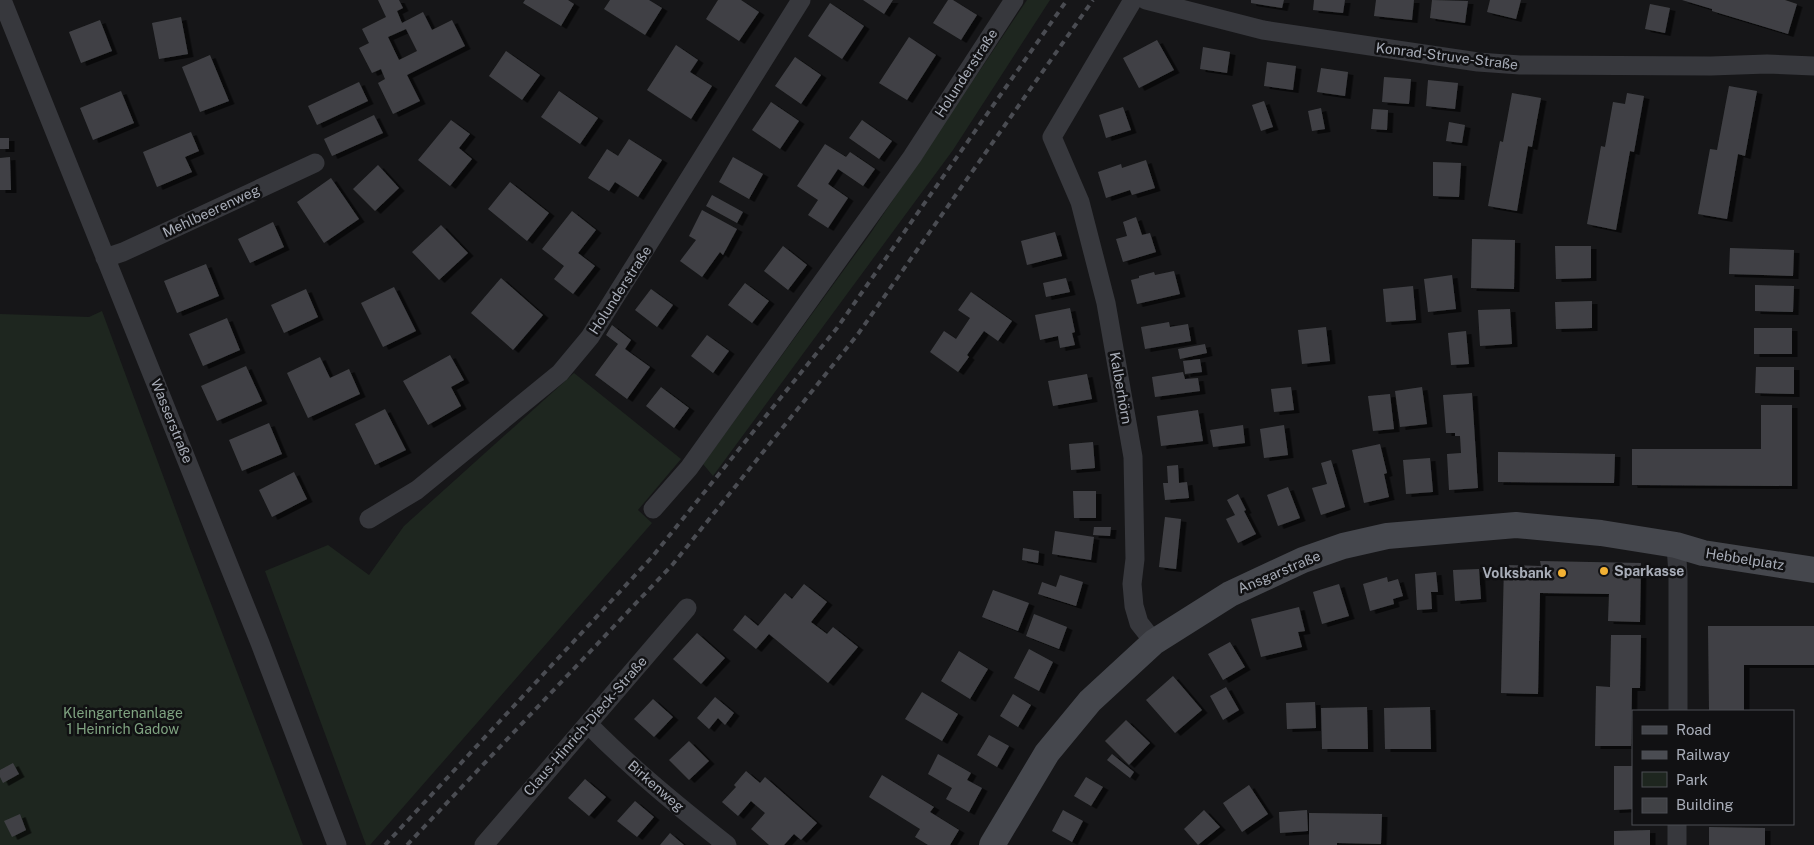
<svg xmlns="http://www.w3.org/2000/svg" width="1814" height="845" font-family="'Public Sans',sans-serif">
  <defs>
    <filter id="shadow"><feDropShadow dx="5.5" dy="3" stdDeviation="0" flood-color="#0009"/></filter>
  </defs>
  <rect width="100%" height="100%" fill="#161618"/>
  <!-- green -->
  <path fill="#1e261f" d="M1027 0H1050L953 150 713 476 703 464 870 234Z
    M102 311 189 546 303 845H0V314L89 317Z
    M574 373 681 459 638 510 652 523 370 845H366L265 571 328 545 369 575 404 526Z"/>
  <!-- building -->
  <path fill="#404145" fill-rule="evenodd" filter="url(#shadow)" d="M378 0H399L403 8 397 11 402 23 423 12 432 30 452 20 465 46 407 75 420 101 393 114 378 83 385 79 381 69 372 73 359 48 369 43 362 29 386 17ZM406 29 417 51 399 60 388 37Z
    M525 0H568L574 4 561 26 523 3Z
    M610 0H649L662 8 645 35 604 9Z
    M718 0H741L759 12 739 41 706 19Z
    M863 0H893L884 14Z
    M948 0H953L977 15 961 40 933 23Z
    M1251 0H1284L1282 8 1251 3Z
    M1314 0H1345L1343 13 1313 10Z
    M1376 0H1414L1412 20 1374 16Z
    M1432 0 1468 1 1465 23 1430 18Z
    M1490 0H1521L1516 19 1487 12Z
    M1682 0H1785L1797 4 1788 34 1712 11V9Z
    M830 3 864 26 842 59 808 36Z
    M1650 4 1670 8 1665 33 1645 29Z
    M181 17 188 54 159 59 152 23Z
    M100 20 112 51 81 63 69 32Z
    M909 37 936 55 907 100 879 83Z
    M1157 40 1174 70 1139 88 1123 58Z
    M676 45 698 60 690 72 712 86 691 119 647 90Z
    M1203 47 1230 52 1227 73 1200 69Z
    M506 51 540 75 522 100 489 76Z
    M210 55 229 101 200 112 182 67Z
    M795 57 821 75 801 104 775 86Z
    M1267 62 1296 66 1293 90 1264 86Z
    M1321 68 1348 72 1345 96 1317 92Z
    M1384 77 1411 79 1409 104 1382 102Z
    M1428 80 1458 83 1455 109 1426 106Z
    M359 82 368 101 317 125 308 106Z
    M1729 86 1757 91 1745 156 1738 154 1727 219 1698 214 1710 149 1717 150Z
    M121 91 134 123 93 140 80 108Z
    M559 91 598 118 580 144 541 117Z
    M1512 93 1541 98 1532 147 1528 146 1517 211 1488 206 1500 141 1503 142Z
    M1627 93 1644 96 1634 152 1630 151 1616 230 1587 224 1601 146 1605 147 1613 102 1625 104Z
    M1264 101 1273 127 1261 131 1252 105Z
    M771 102 799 121 780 149 752 130Z
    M1123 107 1131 130 1106 138 1099 115Z
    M1321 108 1325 129 1312 131 1308 111Z
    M1373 109 1388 110 1387 130 1371 129Z
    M374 115 383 133 332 156 324 139Z
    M451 120 470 134 459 148 472 159 450 186 418 160Z
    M862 120 892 141 879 159 849 138Z
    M1449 122 1465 125 1462 143 1446 141Z
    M191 132 199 151 185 157 192 172 157 187 143 152Z
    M0 138H9V149H0Z
    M629 139 662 160 638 197 615 182 609 191 588 178 607 149 618 156Z
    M825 144 846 157 850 152 875 169 863 186 838 169 828 184 848 198 828 228 808 215 818 200 797 186Z
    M10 157 11 190H0V158Z
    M733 157 763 174 749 199 719 182Z
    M1146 160 1155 188 1132 195 1130 190 1106 198 1098 172 1121 164 1122 168Z
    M1433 162 1461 163 1459 197 1433 196Z
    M378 165 399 188 375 211 353 189Z
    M331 178 359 219 324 243 297 202Z
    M510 182 549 213 527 241 488 209Z
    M712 195 743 212 737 223 706 206Z
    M702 210 737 229 723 255 720 252 702 277 680 261 696 240 689 236Z
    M572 211 596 230 578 253 595 266 573 294 554 279 564 266 542 249Z
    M1136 217 1142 235 1150 233 1156 252 1123 262 1116 239 1127 236 1123 222Z
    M273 222 284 247 250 263 238 239Z
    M441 225 468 253 439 280 412 252Z
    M1055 232 1062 256 1027 265 1021 241Z
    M1472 239 1515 240 1514 289 1471 288Z
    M783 246 807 265 788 290 764 271Z
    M1555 246H1591V278L1556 279Z
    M1730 248 1794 250 1793 276 1729 274Z
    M206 264 219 296 177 313 164 281Z
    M1174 271 1180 294 1137 304 1131 280 1139 278V276L1154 272 1155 275Z
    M1452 275 1456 309 1428 312 1424 279Z
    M501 278 543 315 513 350 471 313Z
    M1066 278 1070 292 1046 297 1043 283Z
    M745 283 769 301 752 323 728 305Z
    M1755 285 1794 286 1793 312 1755 311Z
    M1413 286 1416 320 1386 322 1383 289Z
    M394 287 416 331 383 347 361 303Z
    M306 289 318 317 284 333 271 305Z
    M651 289 673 305 657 327 635 310Z
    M971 292 1012 321 998 341 984 331 967 355 969 357 958 372 930 352 944 331 956 339 970 318 958 310Z
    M1592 301V328L1556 329 1555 302Z
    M1070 308 1075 332 1072 333 1075 345 1060 348 1058 336 1040 340 1035 315Z
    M1510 309 1512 344 1480 346 1478 310Z
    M227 318 240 350 203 366 189 334Z
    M1169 322 1170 327 1188 324 1191 341 1145 349 1141 327Z
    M612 325 631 340 625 349 650 367 627 399 595 375 618 344 606 335Z
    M1326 327 1330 361 1302 364 1298 330Z
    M1754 328H1792V354H1754Z
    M1466 331 1469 364 1451 365 1448 333Z
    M707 335 729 351 713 373 691 356Z
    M1205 344 1207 353 1180 359 1178 349Z
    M450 355 464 380 451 387 461 406 428 425 403 381Z
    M320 357 330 378 349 369 360 394 308 418 287 373Z
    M1200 359 1202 372 1185 374 1183 361Z
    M246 366 262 401 217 421 201 386Z
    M1756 367H1794V394L1755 393Z
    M1183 372 1185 379 1198 378 1200 391 1155 397 1152 377Z
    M1087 374 1092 399 1053 406 1048 381Z
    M661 387 689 408 674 428 646 406Z
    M1291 387 1294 410 1274 412 1271 389Z
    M1422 387 1427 424 1400 427 1395 391Z
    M1472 393 1478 488 1449 490 1447 454 1461 453 1460 436H1455V433H1446L1443 395Z
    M1390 394 1394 429 1373 431 1368 396Z
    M1761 405H1792V486L1632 485V449H1761Z
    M385 409 406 450 375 465 355 424Z
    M1198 410 1203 441 1161 446 1157 416Z
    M269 423 282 454 242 471 229 440Z
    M1243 425 1245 443 1213 447 1210 430Z
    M1284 425 1288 455 1264 458 1260 429Z
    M1093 442 1095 468 1071 470 1069 444Z
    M1380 444 1387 473 1384 474 1389 497 1364 503 1352 450Z
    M1498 452 1615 454 1614 483 1498 482Z
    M1430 458 1433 492 1406 494 1403 460Z
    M1331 460 1345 507 1321 515 1312 488 1327 484 1321 463Z
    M1178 465 1179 483 1187 482 1189 498 1165 500 1163 483H1168L1167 466Z
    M294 472 307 499 272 517 259 490Z
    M1288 487 1300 518 1278 526 1267 495Z
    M1073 491H1096V518H1074Z
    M1238 494 1246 510 1244 511 1256 534 1238 543 1226 519 1235 515 1227 500Z
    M1165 517 1181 519 1176 569 1159 567Z
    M1094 527H1111L1110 536 1093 535Z
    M1055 531 1094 537 1091 560 1052 554Z
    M1023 548 1039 551 1038 563 1022 560Z
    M1540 561 1641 563 1640 622 1608 621 1609 594 1540 593 1538 694 1501 693 1504 565 1541 566Z
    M1479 569 1481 599 1455 601 1453 570Z
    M1436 572 1438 592H1431L1432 609 1417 610 1415 574Z
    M1060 575 1083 582 1076 606 1038 594 1042 582 1056 587Z
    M1387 577 1388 582 1398 579 1403 596 1393 599 1394 604 1370 611 1363 584Z
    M804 584 827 602 811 622 827 634 833 627 858 647 828 683 769 634 756 649 733 630 745 615 758 626 785 593 792 599Z
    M1339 584 1349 616 1322 624 1313 592Z
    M993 590 1029 603 1018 631 982 617Z
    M1299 607 1305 631 1298 632 1302 647 1261 657 1251 619Z
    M1034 614 1067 627 1059 649 1026 636Z
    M1708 626H1814V665H1744V711H1709Z
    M697 633 725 658 701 684 673 659Z
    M1611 635H1641L1640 688H1632L1631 746H1595L1596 686 1610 687Z
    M1230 642 1245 667 1223 680 1208 654Z
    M1029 649 1053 662 1039 691 1014 678Z
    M959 651 988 669 970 699 941 681Z
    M1173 676 1202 710 1175 733 1146 700Z
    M1226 687 1239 710 1223 720 1210 696Z
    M922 692 958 714 942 741 905 719Z
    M1013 694 1031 705 1018 727 1000 716Z
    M715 697 734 713 725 725 718 718 709 729 697 718Z
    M653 699 673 717 654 737 634 719Z
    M1315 702 1316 728 1287 729 1286 703Z
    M1367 707 1368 749H1322L1321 708Z
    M1430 707 1431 749H1385L1384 708Z
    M1126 720 1150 743 1129 765 1105 741Z
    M989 735 1009 746 997 767 977 755Z
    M689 741 709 761 689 780 669 760Z
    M938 754 971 773 967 780 982 788 969 812 946 799 952 788 928 774Z
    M1112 754 1134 772 1130 778 1107 760Z
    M13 763 19 774 3 783 0 777V770Z
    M1614 766H1633V809L1614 810Z
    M746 771 760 783 765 777 817 823 801 840 794 834 784 845H769L751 829 765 813 751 801 738 816 722 802 736 787 734 785Z
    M882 775 934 807 930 812 959 830 950 845H928L915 837 920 829 869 797Z
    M1086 777 1103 787 1091 806 1074 796Z
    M585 779 606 797 589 816 568 798Z
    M1249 785 1268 814 1242 832 1223 803Z
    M635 801 654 817 637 837 617 821Z
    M1063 810 1083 821 1072 842 1052 831Z
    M1204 810 1220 827 1198 845 1184 829Z
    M1307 810 1308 831 1280 833 1279 812Z
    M1309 813 1382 814 1381 844 1337 843V845H1309Z
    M20 814 26 830 12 837 4 821Z
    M1709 827 1765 828V845H1709Z
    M1650 830V845H1614V831Z
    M670 833 684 845H660Z"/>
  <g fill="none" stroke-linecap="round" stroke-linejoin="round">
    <!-- street -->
    <path stroke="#37383d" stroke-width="19" d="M2 0 260 643 337 845
      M1133 0 1052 137 1080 202 1106 303 1133 457 1135 559 1132 584 1134 606 1139 623 1154 642
      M1146 0 1263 30 1478 62 1520 65 1711 66 1767 64 1814 66
      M105 258 123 252 315 163
      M653 509 689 468 912 157 1014 0
      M369 519 417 490 560 373 590 337 801 0
      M1676 545 1678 575V711
      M588 724C631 768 679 807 727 845
      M484 845 687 608
      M1677 845V824"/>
    <!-- secondary -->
    <path stroke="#45474d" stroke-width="26" d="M992 845 1047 753 1090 701 1154 642 1230 594 1303 560 1343 546 1387 536 1516 525 1601 533 1676 545 1703 553 1814 570"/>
    <!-- rail -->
    <path stroke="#4a4c52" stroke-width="4" stroke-dasharray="6 5" stroke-linecap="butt" d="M385 845 652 557 837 328 1067 0
      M407 845 673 564 858 334 1093 0"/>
  </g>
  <!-- markers -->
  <g fill="#f2b134" stroke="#111113" stroke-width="2">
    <circle cx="1604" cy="571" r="5"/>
    <circle cx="1562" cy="573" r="5"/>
  </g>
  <g text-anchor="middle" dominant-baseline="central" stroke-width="5" stroke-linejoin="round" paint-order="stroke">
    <!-- street labels -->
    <g font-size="14" fill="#a8adb8" stroke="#111113">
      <text transform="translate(1447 56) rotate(7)">Konrad-Struve-Straße</text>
      <text transform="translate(966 73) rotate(-57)">Holunderstraße</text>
      <text transform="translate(211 211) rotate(-25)">Mehlbeerenweg</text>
      <text transform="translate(620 290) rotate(-57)">Holunderstraße</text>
      <text transform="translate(1121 388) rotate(80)">Kalberhörn</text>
      <text transform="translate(172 421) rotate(68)">Wasserstraße</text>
      <text transform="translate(1745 559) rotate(9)">Hebbelplatz</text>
      <text transform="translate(1279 572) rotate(-23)">Ansgarstraße</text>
      <text transform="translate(585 726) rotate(-49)">Claus-Hinrich-Dieck-Straße</text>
      <text transform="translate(656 786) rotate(41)">Birkenweg</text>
    </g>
    <!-- poi labels -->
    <g font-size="14" font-weight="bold" fill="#a8adb8" stroke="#111113" text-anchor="start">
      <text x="1614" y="571">Sparkasse</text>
      <text x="1552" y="573" text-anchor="end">Volksbank</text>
    </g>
    <!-- park labels -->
    <g font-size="14" fill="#7fa381" stroke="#111113">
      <text x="123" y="713">Kleingartenanlage<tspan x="123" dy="16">1 Heinrich Gadow</tspan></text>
    </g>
  </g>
  <!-- legend -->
  <rect x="1632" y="710" width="162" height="115" fill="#111113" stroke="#4d4f55"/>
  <rect x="1642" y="726" width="25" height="8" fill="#45474d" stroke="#4d4f55"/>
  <text x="1676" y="735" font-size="15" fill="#a8adb8">Road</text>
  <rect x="1642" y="751" width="25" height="8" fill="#4a4c52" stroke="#4d4f55"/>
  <text x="1676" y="760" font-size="15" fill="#a8adb8">Railway</text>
  <rect x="1642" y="772" width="25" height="15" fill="#1e261f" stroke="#4d4f55"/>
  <text x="1676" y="785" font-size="15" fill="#a8adb8">Park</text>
  <rect x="1642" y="798" width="25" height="15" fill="#404145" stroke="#4d4f55"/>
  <text x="1676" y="810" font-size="15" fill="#a8adb8">Building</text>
</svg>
